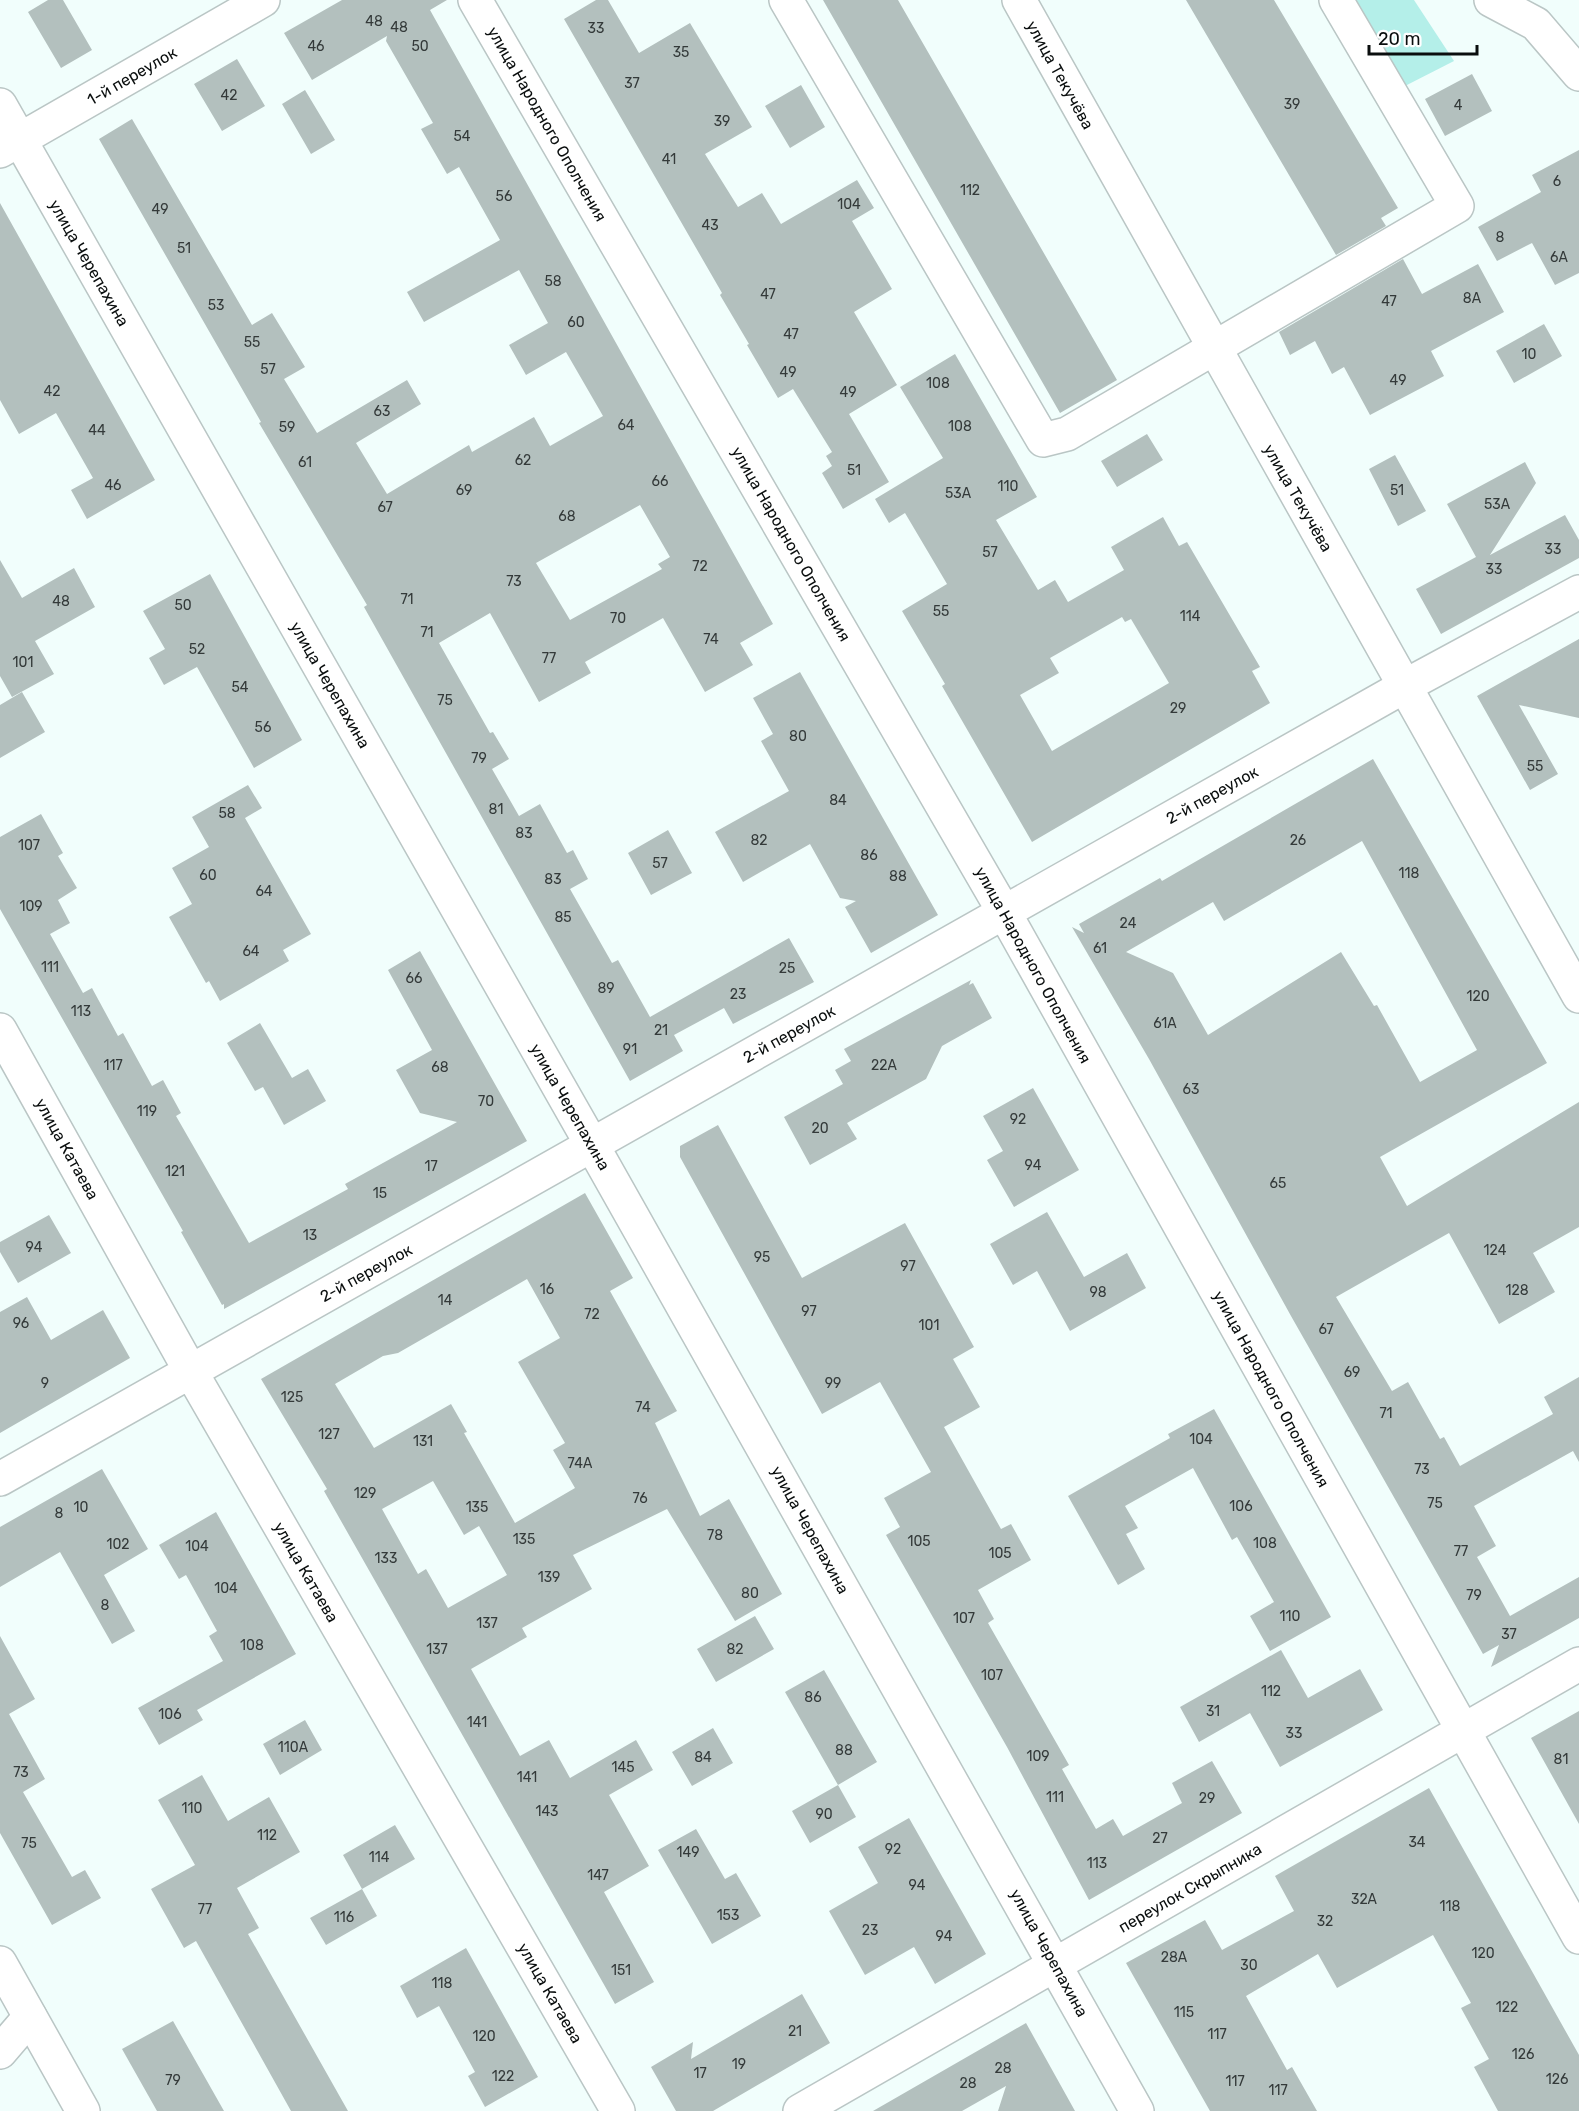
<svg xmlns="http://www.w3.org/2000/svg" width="1579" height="2111" font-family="Rubik,sans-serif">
  <rect width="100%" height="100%" fill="#f1fefc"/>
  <!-- green -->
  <path fill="#b4efe9" d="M1351 0H1414L1454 61 1403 87Z"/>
  <!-- building -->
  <path fill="#b3c0be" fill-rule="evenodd" d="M48 0H63L92 50 61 68 28 12Z
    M342 0H447L430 10 773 624 740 643 753 665 705 692 663 618 585 662 591 673 539 702 490 613 439 643 490 733 493 732 509 759 492 769 519 816 540 804 567 853 573 850 588 879 570 889 612 963 618 960 650 1017 789 938 814 982 733 1024 724 1008 674 1035 683 1051 630 1081 364 607 367 605 259 423 261 422 99 139 132 119 252 325 272 313 305 367 284 379 317 433 407 380 421 404 356 443 387 494 469 445 472 452 534 417 550 446 603 416 566 352 526 375 509 345 548 323 519 270 424 322 407 292 500 240 459 167 447 174 421 129 433 123 386 41 387 36 312 80 284 33ZM640 505 670 557 658 564 662 569 570 620 536 563Z
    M596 0H608L639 53 690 23 752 127 705 154 738 207 762 193 781 224 857 180 874 208 852 221 892 289 854 312 897 385 849 414 889 482 843 509 822 473 832 466 826 456 832 452 793 389 778 398 747 345 749 344 720 295 722 293 564 19Z
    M823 0H898L1117 380 1060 413Z
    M1186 0H1274L1398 208 1381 218 1386 226 1336 255Z
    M237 59 265 106 222 131 194 84Z
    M1472 74 1492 111 1445 136 1425 99Z
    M801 85 825 127 790 148 765 106Z
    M305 90 335 140 311 154 282 104Z
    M1579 150V273L1555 285 1532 243 1497 261 1478 227 1541 192 1532 175Z
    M0 203 155 480 87 519 71 490 93 478 56 413 19 434 0 400Z
    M1403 259 1422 294 1478 264 1504 312 1431 351 1444 376 1370 415 1344 367 1332 374 1315 341 1290 355 1279 332Z
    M1544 324 1562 356 1514 383 1496 351Z
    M955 354 1037 497 996 520 1038 590 1055 580 1068 602 1124 570 1111 547 1163 517 1179 546 1187 542 1260 667 1252 671 1270 703 1032 842 942 686 945 684 902 611 947 584 905 513 889 523 875 499 943 458 900 387ZM1122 617 1125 622 1131 619 1169 683 1052 751 1020 695 1059 673 1050 658Z
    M1147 434 1163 460 1117 487 1101 461Z
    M1395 455 1426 511 1398 526 1369 469Z
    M1525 462 1536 483 1490 555 1565 515 1579 540V558L1441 634 1416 589 1476 557 1447 504Z
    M0 560 22 598 74 568 95 607 35 641 54 674 12 697 0 676Z
    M210 574 302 740 254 768 197 667 164 685 149 658 165 649 143 611Z
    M1579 639V718L1519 705 1558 774 1530 790 1477 696Z
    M800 672 938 915 871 953 845 907 856 901 840 898 810 844 743 882 715 832 789 791 761 741 773 734 753 698Z
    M22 692 45 732 0 758V705Z
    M1373 759 1547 1063 1380 1157 1407 1206 1579 1102V1227L1533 1253 1555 1292 1499 1324 1449 1233 1336 1297 1392 1391 1408 1382 1440 1439 1444 1437 1460 1466 1553 1414 1544 1397 1579 1377V1462L1573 1451 1474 1506 1496 1546 1477 1557 1510 1616 1579 1577V1618L1491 1667 1499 1645 1483 1654 1291 1316 1149 1059 1072 927 1084 933 1079 924 1160 878 1162 881ZM1362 841 1477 1050 1420 1082 1377 1005 1374 1006 1341 952 1208 1035 1173 973 1126 952 1213 902 1224 921Z
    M248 785 262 808 245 818 311 934 283 950 289 961 220 1001 209 981 206 983 169 917 192 904 172 868 209 847 192 817Z
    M41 814 63 853 58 856 77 888 58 900 70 923 50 934 83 993 92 988 118 1036 123 1033 152 1086 163 1080 181 1113 176 1116 249 1243 348 1189 345 1184 457 1122 420 1113 396 1070 432 1050 388 970 420 951 527 1141 224 1309V1304L222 1305 181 1232 183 1231 0 909V837Z
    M668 830 692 873 651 895 628 853Z
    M971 980 969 985 973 983 992 1018 942 1046 926 1079 847 1123 857 1139 810 1165 784 1117 843 1084 835 1070 851 1061 844 1049Z
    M260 1023 292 1078 308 1069 326 1101 284 1125 263 1087 255 1091 227 1043Z
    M1033 1088 1079 1170 1014 1207 987 1160 1003 1151 983 1116Z
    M718 1125 802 1278 905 1223 974 1347 953 1359 980 1407 944 1427 1001 1529 1011 1524 1031 1560 978 1590 994 1619 988 1623 1069 1765 1062 1769 1096 1829 1113 1819 1123 1836 1182 1803 1172 1783 1212 1761 1242 1813 1089 1900 1007 1747 886 1535 900 1527 884 1498 931 1472 880 1382 822 1414 680 1157V1146Z
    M585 1193 633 1278 610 1291 677 1411 655 1423 700 1516 729 1499 782 1594 735 1621 667 1509 573 1555 592 1589 522 1628 527 1637 471 1669 520 1756 549 1740 570 1778 636 1740 653 1770 609 1795 649 1866 604 1892 654 1982 615 2004 324 1491 327 1489 261 1379ZM527 1279 560 1338 518 1362 565 1443 553 1450 575 1488 515 1523 464 1433 467 1432 451 1404 374 1448 335 1384 383 1356 398 1353ZM433 1481 464 1535 479 1526 507 1575 448 1608 426 1569 418 1574 382 1509Z
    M1047 1212 1084 1277 1127 1253 1146 1288 1070 1331 1037 1271 1013 1285 990 1244Z
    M49 1215 71 1253 18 1283 0 1252V1242Z
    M27 1297 51 1340 103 1310 130 1358 0 1433V1312Z
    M1214 1409 1331 1617 1270 1651 1250 1616 1274 1602 1237 1537 1232 1540 1193 1468 1125 1506 1138 1528 1126 1534 1145 1569 1118 1585 1068 1496 1170 1438 1168 1434Z
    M102 1469 148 1549 104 1575 135 1631 112 1644 60 1552 0 1587V1527Z
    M216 1512 296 1654 197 1710 203 1720 159 1745 138 1708 223 1661 209 1636 217 1631 186 1575 179 1579 159 1545Z
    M755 1616 774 1649 716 1682 697 1649Z
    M0 1636 35 1699 9 1714 45 1779 23 1792 72 1877 85 1870 101 1898 52 1925 0 1833Z
    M1281 1650 1308 1698 1360 1669 1383 1710 1280 1767 1250 1713 1199 1742 1180 1707Z
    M824 1670 877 1762 838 1785 785 1692Z
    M1579 1711V1824L1531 1738Z
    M305 1720 322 1750 280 1775 263 1744Z
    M713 1728 733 1763 692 1786 672 1752Z
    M202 1775 228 1821 269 1797 300 1852 237 1888 259 1928 248 1934 348 2111H291L196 1941 184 1948 151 1889 195 1865 158 1800Z
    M838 1785 856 1817 810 1843 792 1811Z
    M1429 1788 1579 2055V2111H1498L1474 2067 1489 2059 1461 2008 1471 2003 1433 1935 1337 1988 1318 1954 1246 1996 1287 2070 1292 2067 1317 2111H1210L1126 1963 1205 1920 1222 1950 1294 1911 1275 1876Z
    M909 1818 986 1954 935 1984 914 1947 865 1975 829 1911 878 1883 858 1847Z
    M395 1825 415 1859 362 1889 343 1855Z
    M696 1829 725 1879 736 1873 761 1916 712 1944 658 1850Z
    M362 1889 377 1916 326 1945 310 1918Z
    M466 1948 538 2077 485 2107 468 2076 475 2072 439 2006 417 2018 400 1986Z
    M802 1994 830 2043 713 2111H676L651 2067 693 2042 691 2059Z
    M173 2021 224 2111H157L122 2049Z
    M1026 2023 1075 2111H998L1006 2086 962 2111H873Z"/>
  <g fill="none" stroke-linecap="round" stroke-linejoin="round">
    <!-- minor casing -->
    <g stroke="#bac6c5" stroke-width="36">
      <path id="minor" d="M475 0 1004 912 1579 1937
        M786 0 1043 440 1067 434 1457 206 1336 0
        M1491 0 1536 24 1579 74
        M0 105 592 1145 1137 2111
        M0 151 263 0
        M0 1030 191 1372 618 2111
        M0 1479 1405 686 1579 592
        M0 2052 30 2017
        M800 2111 1579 1664"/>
    </g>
    <!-- major casing -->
    <g stroke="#bac6c5" stroke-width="36">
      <path id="major" d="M1019 0 1579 996
        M0 1963 83 2111"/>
    </g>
    <!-- minor -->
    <use href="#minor" stroke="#fff" stroke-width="33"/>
    <!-- major -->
    <use href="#major" stroke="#fff" stroke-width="33"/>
  </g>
  <g text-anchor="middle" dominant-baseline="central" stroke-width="6" stroke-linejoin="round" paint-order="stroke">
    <!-- number labels -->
    <g font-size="14" fill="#343a3a">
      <text x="374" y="21">48</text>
      <text x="399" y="27">48</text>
      <text x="596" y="28">33</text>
      <text x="316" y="46">46</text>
      <text x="420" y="46">50</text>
      <text x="681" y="52">35</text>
      <text x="632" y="83">37</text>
      <text x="229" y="95">42</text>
      <text x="1292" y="104">39</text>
      <text x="1458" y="105">4</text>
      <text x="722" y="121">39</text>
      <text x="462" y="136">54</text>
      <text x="669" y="159">41</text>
      <text x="1557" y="181">6</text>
      <text x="970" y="190">112</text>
      <text x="504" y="196">56</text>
      <text x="849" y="204">104</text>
      <text x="160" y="209">49</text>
      <text x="710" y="225">43</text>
      <text x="1500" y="237">8</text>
      <text x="184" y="248">51</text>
      <text x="1559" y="257">6А</text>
      <text x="553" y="281">58</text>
      <text x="768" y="294">47</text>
      <text x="1472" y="298">8А</text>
      <text x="1389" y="301">47</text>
      <text x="216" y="305">53</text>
      <text x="576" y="322">60</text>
      <text x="791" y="334">47</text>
      <text x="252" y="342">55</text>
      <text x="1529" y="354">10</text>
      <text x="268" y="369">57</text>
      <text x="788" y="372">49</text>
      <text x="1398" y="380">49</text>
      <text x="938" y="383">108</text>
      <text x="52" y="391">42</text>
      <text x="848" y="392">49</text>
      <text x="382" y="411">63</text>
      <text x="626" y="425">64</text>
      <text x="960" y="426">108</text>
      <text x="287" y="427">59</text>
      <text x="97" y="430">44</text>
      <text x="523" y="460">62</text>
      <text x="305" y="462">61</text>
      <text x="854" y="470">51</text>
      <text x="660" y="481">66</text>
      <text x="113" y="485">46</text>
      <text x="1008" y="486">110</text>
      <text x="464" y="490">69</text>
      <text x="1397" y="490">51</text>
      <text x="958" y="493">53А</text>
      <text x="1497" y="504">53А</text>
      <text x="385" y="507">67</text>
      <text x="567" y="516">68</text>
      <text x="1553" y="549">33</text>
      <text x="990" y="552">57</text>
      <text x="700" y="566">72</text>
      <text x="1494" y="569">33</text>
      <text x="514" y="581">73</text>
      <text x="407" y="599">71</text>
      <text x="61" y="601">48</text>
      <text x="183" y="605">50</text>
      <text x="941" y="611">55</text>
      <text x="1190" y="616">114</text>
      <text x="618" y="618">70</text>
      <text x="427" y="632">71</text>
      <text x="711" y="639">74</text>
      <text x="197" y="649">52</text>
      <text x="549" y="658">77</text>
      <text x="23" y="662">101</text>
      <text x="240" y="687">54</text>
      <text x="445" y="700">75</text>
      <text x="1178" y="708">29</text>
      <text x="263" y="727">56</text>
      <text x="798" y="736">80</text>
      <text x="479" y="758">79</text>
      <text x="1535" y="766">55</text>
      <text x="838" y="800">84</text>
      <text x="496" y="809">81</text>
      <text x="227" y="813">58</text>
      <text x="524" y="833">83</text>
      <text x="759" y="840">82</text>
      <text x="1298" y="840">26</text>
      <text x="29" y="845">107</text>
      <text x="869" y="855">86</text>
      <text x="660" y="863">57</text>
      <text x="1409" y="873">118</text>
      <text x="208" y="875">60</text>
      <text x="898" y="876">88</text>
      <text x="553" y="879">83</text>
      <text x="264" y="891">64</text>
      <text x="31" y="906">109</text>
      <text x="563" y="917">85</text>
      <text x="1128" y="923">24</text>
      <text x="1100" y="948">61</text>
      <text x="251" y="951">64</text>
      <text x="50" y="967">111</text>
      <text x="787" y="968">25</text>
      <text x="414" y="978">66</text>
      <text x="606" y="988">89</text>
      <text x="738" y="994">23</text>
      <text x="1478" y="996">120</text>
      <text x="81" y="1011">113</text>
      <text x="1165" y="1023">61А</text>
      <text x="661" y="1030">21</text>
      <text x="630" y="1049">91</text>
      <text x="113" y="1065">117</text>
      <text x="884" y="1065">22А</text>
      <text x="440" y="1067">68</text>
      <text x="1191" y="1089">63</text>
      <text x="486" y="1101">70</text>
      <text x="147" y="1111">119</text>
      <text x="1018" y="1119">92</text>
      <text x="820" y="1128">20</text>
      <text x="1033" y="1165">94</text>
      <text x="431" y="1166">17</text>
      <text x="175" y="1171">121</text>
      <text x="1278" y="1183">65</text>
      <text x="380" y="1193">15</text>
      <text x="310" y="1235">13</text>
      <text x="34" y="1247">94</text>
      <text x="1495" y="1250">124</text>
      <text x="762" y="1257">95</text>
      <text x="908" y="1266">97</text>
      <text x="547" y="1289">16</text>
      <text x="1517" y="1290">128</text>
      <text x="1098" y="1292">98</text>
      <text x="445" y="1300">14</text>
      <text x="809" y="1311">97</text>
      <text x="592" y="1314">72</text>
      <text x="21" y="1323">96</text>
      <text x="929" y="1325">101</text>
      <text x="1326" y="1329">67</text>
      <text x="1352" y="1372">69</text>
      <text x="45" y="1383">9</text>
      <text x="833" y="1383">99</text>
      <text x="292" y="1397">125</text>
      <text x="643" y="1407">74</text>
      <text x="1386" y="1413">71</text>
      <text x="329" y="1434">127</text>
      <text x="1201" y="1439">104</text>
      <text x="423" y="1441">131</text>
      <text x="580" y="1463">74А</text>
      <text x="1422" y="1469">73</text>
      <text x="365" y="1493">129</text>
      <text x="640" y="1498">76</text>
      <text x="1435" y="1503">75</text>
      <text x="1241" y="1506">106</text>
      <text x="81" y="1507">10</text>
      <text x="477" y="1507">135</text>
      <text x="59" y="1513">8</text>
      <text x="715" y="1535">78</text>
      <text x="524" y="1539">135</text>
      <text x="919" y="1541">105</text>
      <text x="1265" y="1543">108</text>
      <text x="118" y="1544">102</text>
      <text x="197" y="1546">104</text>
      <text x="1461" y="1551">77</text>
      <text x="1000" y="1553">105</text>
      <text x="386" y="1558">133</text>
      <text x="549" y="1577">139</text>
      <text x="226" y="1588">104</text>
      <text x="750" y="1593">80</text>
      <text x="1474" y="1595">79</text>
      <text x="105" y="1605">8</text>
      <text x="1290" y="1616">110</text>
      <text x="964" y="1618">107</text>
      <text x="487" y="1623">137</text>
      <text x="1509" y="1634">37</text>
      <text x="252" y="1645">108</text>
      <text x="437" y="1649">137</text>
      <text x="735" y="1649">82</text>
      <text x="992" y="1675">107</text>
      <text x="1271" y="1691">112</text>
      <text x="813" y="1697">86</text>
      <text x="1213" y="1711">31</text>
      <text x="170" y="1714">106</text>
      <text x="477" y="1722">141</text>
      <text x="1294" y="1733">33</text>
      <text x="293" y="1747">110А</text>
      <text x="844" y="1750">88</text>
      <text x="1038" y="1756">109</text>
      <text x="703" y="1757">84</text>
      <text x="1561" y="1759">81</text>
      <text x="623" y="1767">145</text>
      <text x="21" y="1772">73</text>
      <text x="527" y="1777">141</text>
      <text x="1055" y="1797">111</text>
      <text x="1207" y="1798">29</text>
      <text x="192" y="1808">110</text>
      <text x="547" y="1811">143</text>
      <text x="824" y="1814">90</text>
      <text x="267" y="1835">112</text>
      <text x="1160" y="1838">27</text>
      <text x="1417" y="1842">34</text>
      <text x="29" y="1843">75</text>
      <text x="893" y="1849">92</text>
      <text x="688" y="1852">149</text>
      <text x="379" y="1857">114</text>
      <text x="1097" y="1863">113</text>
      <text x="598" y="1875">147</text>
      <text x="917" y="1885">94</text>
      <text x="1364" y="1899">32А</text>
      <text x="1450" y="1906">118</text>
      <text x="205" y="1909">77</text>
      <text x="728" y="1915">153</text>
      <text x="344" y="1917">116</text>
      <text x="1325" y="1921">32</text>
      <text x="870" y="1930">23</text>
      <text x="944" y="1936">94</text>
      <text x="1483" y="1953">120</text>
      <text x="1174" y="1957">28А</text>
      <text x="1249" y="1965">30</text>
      <text x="621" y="1970">151</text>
      <text x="442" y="1983">118</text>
      <text x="1507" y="2007">122</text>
      <text x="1184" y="2012">115</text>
      <text x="795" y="2031">21</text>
      <text x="1217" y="2034">117</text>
      <text x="484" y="2036">120</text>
      <text x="1523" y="2054">126</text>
      <text x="739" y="2064">19</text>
      <text x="1003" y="2068">28</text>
      <text x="700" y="2073">17</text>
      <text x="503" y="2076">122</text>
      <text x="1557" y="2079">126</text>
      <text x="173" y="2080">79</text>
      <text x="1235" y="2081">117</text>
      <text x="968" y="2083">28</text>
      <text x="1278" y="2090">117</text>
    </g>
    <!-- street labels -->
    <g font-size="16" fill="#0a0e0e" stroke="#fff">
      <text transform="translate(1060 75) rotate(61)">улица Текучёва</text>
      <text transform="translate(132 76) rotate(-30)">1-й переулок</text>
      <text transform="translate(547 124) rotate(60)">улица Народного Ополчения</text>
      <text transform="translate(89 263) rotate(60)">улица Черепахина</text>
      <text transform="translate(1298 498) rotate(60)">улица Текучёва</text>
      <text transform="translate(791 544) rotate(60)">улица Народного Ополчения</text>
      <text transform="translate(330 685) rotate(60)">улица Черепахина</text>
      <text transform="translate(1212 795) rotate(-29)">2-й переулок</text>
      <text transform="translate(1033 965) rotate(61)">улица Народного Ополчения</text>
      <text transform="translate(789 1034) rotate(-29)">2-й переулок</text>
      <text transform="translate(570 1107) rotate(60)">улица Черепахина</text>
      <text transform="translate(67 1149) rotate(61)">улица Катаева</text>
      <text transform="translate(366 1273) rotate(-29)">2-й переулок</text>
      <text transform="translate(1271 1389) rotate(61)">улица Народного Ополчения</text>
      <text transform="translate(810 1530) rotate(61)">улица Черепахина</text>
      <text transform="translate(306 1572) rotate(60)">улица Катаева</text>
      <text transform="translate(1190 1888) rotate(-30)">переулок Скрыпника</text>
      <text transform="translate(1049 1953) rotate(61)">улица Черепахина</text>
      <text transform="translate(550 1993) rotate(60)">улица Катаева</text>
    </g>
  </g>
  <!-- scale -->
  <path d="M1369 45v9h108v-9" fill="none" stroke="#0a0e0e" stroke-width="3"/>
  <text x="1378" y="45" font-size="18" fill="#0a0e0e" stroke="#ffffff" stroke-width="4.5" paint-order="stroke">20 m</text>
</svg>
